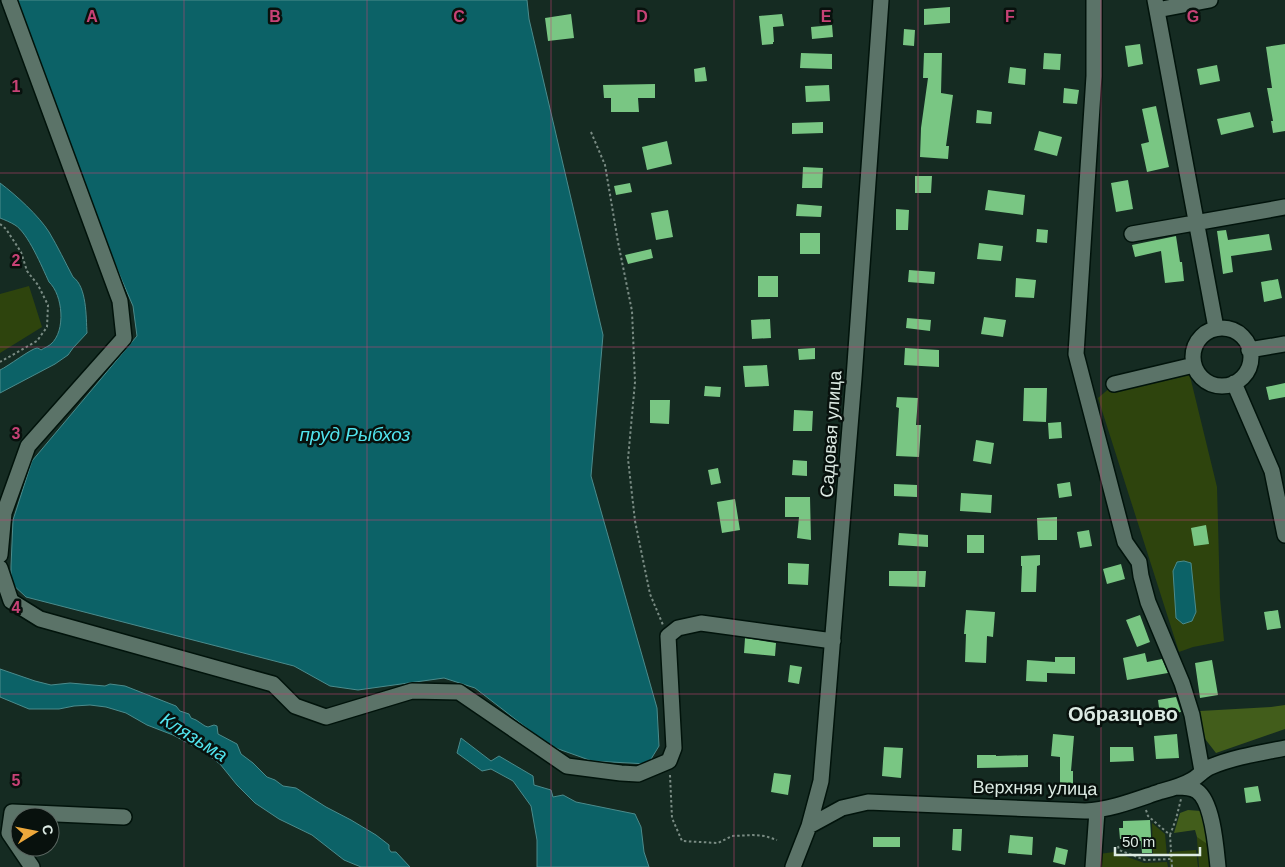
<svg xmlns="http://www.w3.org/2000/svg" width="1285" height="867" font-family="Arial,sans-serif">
  <rect width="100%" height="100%" fill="#152b22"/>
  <!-- green -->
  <path fill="#2e440d" d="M29 286 42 327 0 353V294Z
    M1188 368 1217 487 1220 598 1224 641 1193 647 1179 652 1098 398 1111 387Z
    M1152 823 1165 834 1167 856H1153Z
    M1197 836 1208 844 1210 867H1199L1197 839Z
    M1196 850 1198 867H1170L1169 852Z
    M1114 852 1144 863 1167 862 1168 867H1100L1099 854Z"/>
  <!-- forest -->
  <path fill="#425d1b" d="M1285 705V729L1216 753 1202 735 1200 711 1271 707Z
    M1188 810 1201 811 1205 817 1210 846 1197 837 1195 830 1174 833 1180 813Z"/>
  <!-- water -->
  <path fill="#0c6267" stroke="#4b8b8c" d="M18 0H527L529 19 603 335 591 476 657 708 659 746 648 764 592 761 550 746 475 688 444 678 358 690 330 686 294 666 26 597 11 583V566L13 520 32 461 137 336 133 306 71 161Z
    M0 183C16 195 39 216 49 232 58 247 65 262 73 277 87 287 86 317 87 333L73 348 68 355 55 364 0 393V370C7 367 32 348 37 348 38 348 40 349 41 350 44 348 49 346 51 344 66 331 63 295 49 282 42 267 28 233 15 225 10 222 5 220 0 218Z
    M1184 561 1191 563 1196 612 1192 621 1183 624 1176 618 1173 571 1177 562Z
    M0 669 35 681 51 685 70 683 105 686 110 684 125 686 176 706 180 711 189 714 191 718 196 720 205 726 208 727 214 725 217 726 218 734 237 744 241 754 253 763 267 777 275 780 283 786 296 788 326 807 351 820 376 835 389 845V849L391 852H396L410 867H361L344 860 312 835 279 819 255 803 237 785 220 764 204 752 173 735 147 725 126 713 106 707 90 705 74 706 59 709H29L0 697Z
    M461 738 491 761 499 756 533 776 534 785 551 790 553 797 563 795 576 802 635 814 641 827 644 852 649 867H537V840L531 806 513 781 491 769 482 771 457 753Z"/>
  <!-- building -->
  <path fill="#79c683" d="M950 7V23L924 25V9Z
    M571 14 574 38 548 41 545 18Z
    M782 14 784 26 773 27 774 42H773V44L762 45 759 16Z
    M832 25 833 37 812 39 811 27Z
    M904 29 915 30 914 46 903 45Z
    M1140 44 1143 64 1128 67 1125 46Z
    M1285 44V131L1273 133 1271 121H1273L1267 88H1272L1266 47Z
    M801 53 832 54V69L800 68Z
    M924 53H942L941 93 953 95 946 146H949L948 159 920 157 921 128 928 78H923Z
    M1044 53 1061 54 1060 70 1043 69Z
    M1217 65 1220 81 1200 85 1197 69Z
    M705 67 707 81 695 82 694 69Z
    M1010 67 1026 69 1025 85 1008 83Z
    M655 84V98H638L639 112H611V98H604L603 85Z
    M829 85 830 101 806 102 805 86Z
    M1064 88 1079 90 1077 104 1063 103Z
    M1156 106 1169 167 1147 172 1141 144 1149 142 1142 109Z
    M977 110 992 112 991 124 976 123Z
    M1250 112 1254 127 1221 135 1217 119Z
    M823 122V133L792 134V123Z
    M1039 131 1062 137 1057 156 1034 150Z
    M667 141 672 164 647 170 642 147Z
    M803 167 823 168 822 188H802Z
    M915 176H932L931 193H915Z
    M1128 180 1133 209 1116 212 1111 183Z
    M630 183 632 192 616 195 614 186Z
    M988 190 1025 195 1023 215 985 210Z
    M797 204 822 206 821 217 796 216Z
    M896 209 909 210 908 230H896Z
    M668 210 673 237 656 240 651 213Z
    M1037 229 1048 230 1047 243 1036 242Z
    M1226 230 1228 240 1269 234 1272 250 1231 256 1233 272 1223 274 1217 231Z
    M800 233H820V254H800Z
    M1176 236 1180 262H1182L1184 281 1165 283 1161 251 1135 257 1132 245Z
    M979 243 1003 246 1001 261 977 259Z
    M651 249 653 258 628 264 625 255Z
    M909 270 935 272 934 284 908 282Z
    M758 276H778V297H758Z
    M1016 278 1036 280 1034 298 1015 297Z
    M1278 279 1282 298 1264 302 1261 282Z
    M984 317 1006 320 1003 337 981 334Z
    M907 318 931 320 930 331 906 328Z
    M770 319 771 338 752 339 751 320Z
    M815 348V359L799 360 798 349Z
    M905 348 939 350V367L904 365Z
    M767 365 769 386 745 387 743 366Z
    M1285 383V397L1269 400 1266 387Z
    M705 386 721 387 720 397 704 396Z
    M1024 388H1047L1046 422 1023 421Z
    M897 397 918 398 916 425H921L919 457 896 456 899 408 896 407Z
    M650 400H670L669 424 650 423Z
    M794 410 813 411 812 431H793Z
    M1061 422 1062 438 1049 439 1048 423Z
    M976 440 994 443 991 464 973 461Z
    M793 460 807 461V476L792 475Z
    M718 468 721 483 711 485 708 470Z
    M1070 482 1072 496 1059 498 1057 484Z
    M894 484 917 485V497L894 496Z
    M961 493 992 495 991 513 960 511Z
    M785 497H810L811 540 797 538 799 517H785Z
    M735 499 740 530 722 533 717 502Z
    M1057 517V540H1038L1037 518Z
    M1206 525 1209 544 1194 546 1191 528Z
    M1089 530 1092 546 1080 548 1077 532Z
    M899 533 928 535V547L898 545Z
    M967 535H984V553H967Z
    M1040 555V565L1037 566 1036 592H1021L1022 566H1021V556Z
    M788 563 809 564 808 585 788 584Z
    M1121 564 1125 579 1107 584 1103 569Z
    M889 571H926L925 587 889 586Z
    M966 610 995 612 993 637 987 636 986 663 965 662 966 634H964Z
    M1278 610 1281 628 1267 630 1264 612Z
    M1140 615 1150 642 1137 647 1126 620Z
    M745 638 776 643 775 656 744 653Z
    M1145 653 1147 662 1162 659 1168 673 1127 680 1123 658Z
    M1055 657H1075V674L1047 673V682L1026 681 1027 660 1055 662Z
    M1212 660 1218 695 1200 698 1195 663Z
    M790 665 802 667 799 684 788 682Z
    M1176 697 1181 712 1160 715 1158 700Z
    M1053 734 1074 736 1071 771H1073V789H1060V757L1051 756Z
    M1177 734 1179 758 1156 759 1154 736Z
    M884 747 903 748 901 778 882 776Z
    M1110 747H1133L1134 761 1110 762Z
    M977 755H996V756L1028 755V767L977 768Z
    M774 773 791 775 788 795 771 792Z
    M1258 786 1261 801 1246 803 1244 788Z
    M1150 820 1152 853H1142L1141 841H1134L1133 839H1120L1119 828H1123V821Z
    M953 829H962L961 851 952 850Z
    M1010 835 1033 837 1032 855 1008 853Z
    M873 837H900V847H873Z
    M1056 847 1068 850 1065 865 1053 862Z"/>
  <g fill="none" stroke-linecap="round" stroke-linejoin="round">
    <!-- minor casing -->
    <g stroke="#01130b" stroke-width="18">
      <path id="minor" d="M1094 0V76L1076 354 1125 542 1139 562 1141 576 1148 602 1182 683 1192 715 1202 771
        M1155 0 1216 328
        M1157 10 1210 0
        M1132 234 1285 207
        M1193 357a29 29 0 1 1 58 0a29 29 0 1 1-58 0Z
        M1249 350 1285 344
        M1234 383 1272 471 1285 535
        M1114 384 1194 365
        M0 555 4 513 28 446 124 338 120 301 9 0
        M0 568 11 601 40 619 273 684 295 706 326 717 412 691 459 692 567 766 621 773 638 774 669 761 674 748 668 636 678 628 701 623 833 641
        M1177 787C1184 787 1191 787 1197 791 1213 802 1216 848 1218 867
        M809 826 842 808 868 802 1085 811C1110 810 1135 800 1159 792 1170 789 1182 786 1192 780 1199 776 1203 770 1210 767 1234 757 1260 753 1285 748
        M32 867 9 833 12 812 124 817
        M793 867 809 826 821 781 854 378 881 0
        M1093 867 1097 811"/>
    </g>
    <!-- path -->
    <path stroke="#7a8c84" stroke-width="2" stroke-dasharray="2.5 2.5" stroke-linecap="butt" d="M591 132 605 165 618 242 632 311 635 382 628 459 635 521 650 594 663 625
      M0 224 6 229 21 252 27 271 38 285 48 305 47 327 37 341 0 362
      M670 775 672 818 682 841 718 843 732 836 753 835 765 836 777 840
      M1146 810 1148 816 1170 835 1172 867
      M1170 835 1176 819 1181 799
      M1118 846 1119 850 1145 860 1171 859"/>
    <!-- minor -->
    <use href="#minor" stroke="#5b7368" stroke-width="15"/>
  </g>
  <!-- grid -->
  <path fill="none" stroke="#c74276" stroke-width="1" stroke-opacity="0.55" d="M184 0V867M367 0V867M551 0V867M734 0V867M918 0V867M1101 0V867M0 173H1285M0 347H1285M0 520H1285M0 694H1285"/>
  <g text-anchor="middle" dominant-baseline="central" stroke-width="5" stroke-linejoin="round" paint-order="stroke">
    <!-- street labels -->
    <g font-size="18" fill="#ddebe4" stroke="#08110d">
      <text transform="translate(831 434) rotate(-86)">Садовая улица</text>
      <text transform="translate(1035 788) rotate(1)">Верхняя улица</text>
    </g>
    <!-- water labels -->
    <g font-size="19" font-style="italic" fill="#51e3ed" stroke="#08110d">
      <text x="355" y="434">пруд Рыбхоз</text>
      <text transform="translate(194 737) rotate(32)">Клязьма</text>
    </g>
    <!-- quarter labels -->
    <g font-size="20" font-weight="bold" fill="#ddebe4" stroke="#08110d">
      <text x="1123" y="714">Образцово</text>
    </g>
  </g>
  <g font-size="16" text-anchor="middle" font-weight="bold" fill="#c74276" stroke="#08110d" stroke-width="5" stroke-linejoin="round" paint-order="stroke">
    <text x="92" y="22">A</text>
    <text x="275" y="22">B</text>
    <text x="459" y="22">C</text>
    <text x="642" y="22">D</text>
    <text x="826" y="22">E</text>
    <text x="1010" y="22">F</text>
    <text x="1193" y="22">G</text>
    <text x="16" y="92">1</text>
    <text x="16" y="266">2</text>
    <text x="16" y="439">3</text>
    <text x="16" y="613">4</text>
    <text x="16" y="786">5</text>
  </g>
  <!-- north arrow -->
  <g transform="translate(35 832) rotate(80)"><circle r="24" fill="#08110d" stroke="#5d6863"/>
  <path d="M0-4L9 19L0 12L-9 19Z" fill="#eda83b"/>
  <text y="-8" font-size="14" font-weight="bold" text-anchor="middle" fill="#ddebe4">С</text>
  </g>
  <!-- scale -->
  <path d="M1115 847v8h85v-8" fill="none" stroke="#ddebe4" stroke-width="2.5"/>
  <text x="1122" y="847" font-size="15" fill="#ddebe4" stroke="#08110d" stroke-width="4" paint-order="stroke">50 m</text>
</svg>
